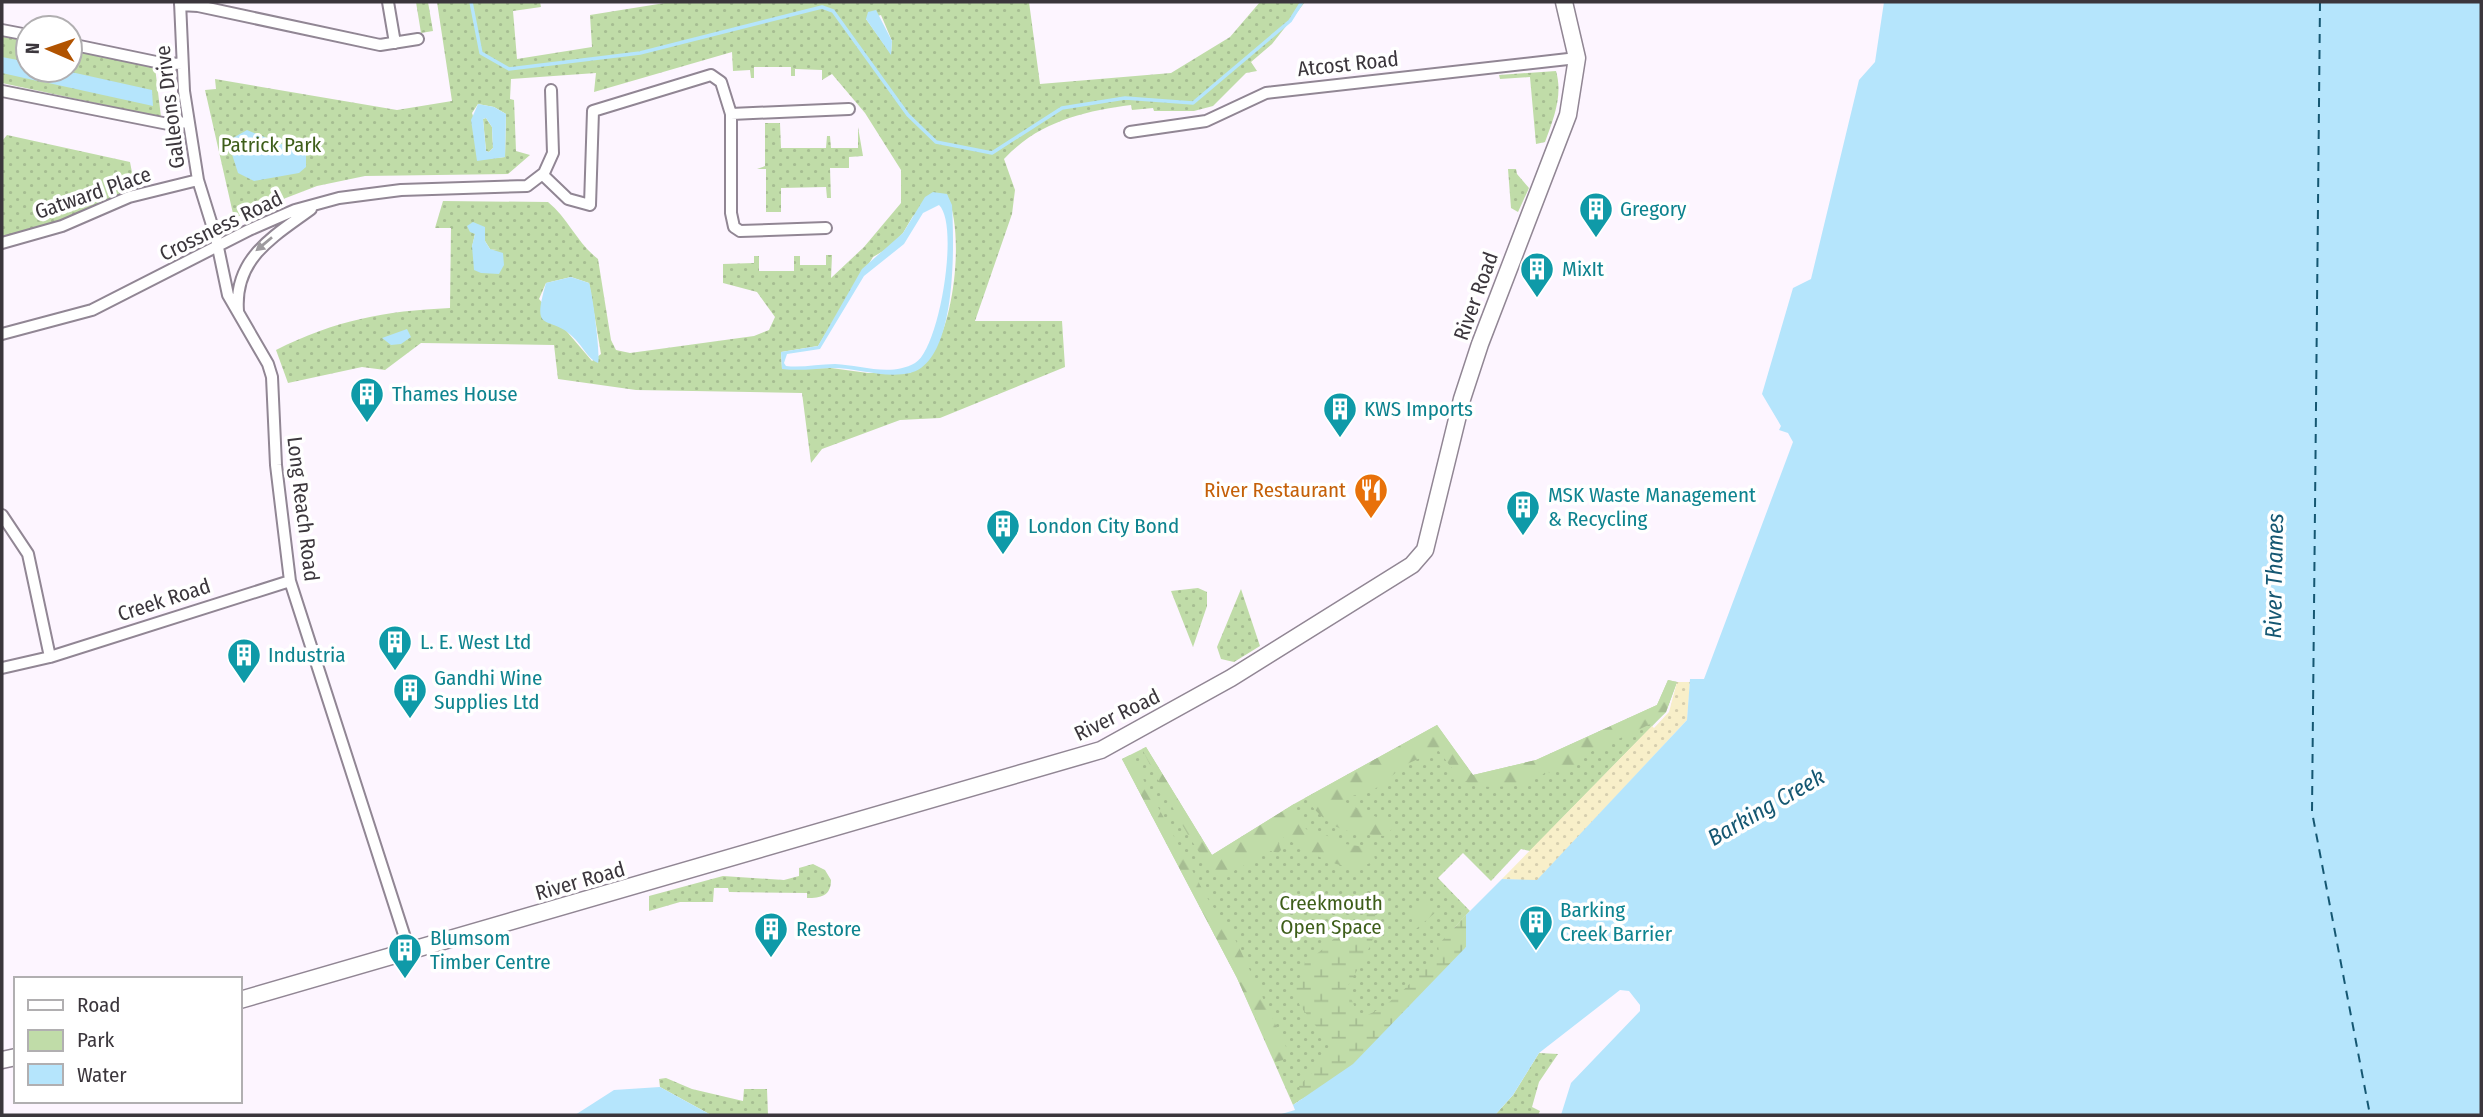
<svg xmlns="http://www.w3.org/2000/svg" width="2483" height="1117" font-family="'Fira Sans Condensed',sans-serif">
  <defs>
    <pattern id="green-dots" width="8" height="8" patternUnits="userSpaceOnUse" patternTransform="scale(1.75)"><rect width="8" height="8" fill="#c0dca8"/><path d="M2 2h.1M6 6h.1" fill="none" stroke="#a6bd92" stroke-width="1.8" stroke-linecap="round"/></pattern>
    <pattern id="forest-firs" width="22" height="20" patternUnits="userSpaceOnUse" patternTransform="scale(1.75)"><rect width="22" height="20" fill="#c0dca8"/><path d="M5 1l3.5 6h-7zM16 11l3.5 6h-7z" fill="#a6bd92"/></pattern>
    <pattern id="wetland-marsh" width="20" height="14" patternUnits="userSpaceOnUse" patternTransform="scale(1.75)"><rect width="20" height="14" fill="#c0dca8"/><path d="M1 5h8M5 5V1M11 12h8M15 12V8" fill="none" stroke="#a6bd92"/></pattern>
    <pattern id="sand-dots" width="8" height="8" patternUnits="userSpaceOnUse" patternTransform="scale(1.75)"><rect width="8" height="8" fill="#f8efc9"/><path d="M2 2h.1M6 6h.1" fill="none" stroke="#d6ceae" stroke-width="1.8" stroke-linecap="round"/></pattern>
  </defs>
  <rect width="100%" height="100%" fill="#fdf5ff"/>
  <!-- green -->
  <path fill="url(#green-dots)" fill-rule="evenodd" d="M416 2H428L433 31 421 33Z
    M437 2H540L541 7 513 11 517 59 592 47 590 15 671 2H1029L1040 84 1171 73 1230 37 1260 2H1305L1272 44 1251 62 1257 71 1246 73 1213 106 1194 111H1154L1153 108 1132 110 1131 105C1084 111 1038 122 1004 159L1015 190 1012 214 975 321H1062L1065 367 940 418 900 420 822 449 811 463 802 393 636 390 558 379 554 345 421 343 385 370 362 367 288 383 276 350C336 320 384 311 450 308L451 228H435L443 201 548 202C568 218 577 243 598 259L611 340 616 350 630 353 754 336 769 330 775 317 757 292 723 283V264L754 263V256H759V271H794V256H800V265H826V255H832L831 278 864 247 901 203V170L865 113 832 74 822 80V70L795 69V76H791V67H754V78H751L750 70 733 71 732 52 594 92 596 73 511 79 510 99 514 100 516 151 530 155 508 174 365 176 317 186 234 218 205 90 216 89 215 79 397 110 452 101ZM881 15 892 41 891 54 866 19ZM478 104 494 107 506 114 505 157 487 159 472 113ZM947 195C964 231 955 316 934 350 928 358 917 366 910 373H868L831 368 782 369 781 352 818 346 873 257 890 247 903 233 913 216ZM485 227V241L490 249 497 250 472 247 475 234ZM571 277 589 283 601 354 592 361 539 299 546 283Z
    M2 35 28 40V70H70V49L155 67 161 117 2 83Z
    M1556 71C1563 95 1554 118 1545 142L1536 144 1530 77 1500 79 1499 75Z
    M486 118 492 127 493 148 489 152 486 151 483 119Z
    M765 123H780L781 148H826L827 136H830L831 148H858V127L863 156 849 157V168H830L831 198H827L826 187 781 188V212H766V169H757L765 166Z
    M7 135 130 162 135 188 70 218 2 240V141Z
    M1508 169H1516L1517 174 1529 188 1518 212 1511 208Z
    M1198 588 1207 592V606L1193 647 1171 591Z
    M1241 589 1260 646 1234 662 1221 659 1217 647Z
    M1668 680 1677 682 1666 712 1530 851 1521 849 1491 881 1463 853 1438 878 1470 911 1454 928 1460 942 1353 1064 1293 1105 1237 978 1122 759 1146 747 1212 855 1294 804 1437 725 1473 775 1536 760 1657 705Z
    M813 864 825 870 831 880C831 896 821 898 807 898V893L729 892 728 888H714L713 902H680L649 911V896L723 876 784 880 799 876V868Z
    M1539 1053 1558 1054 1539 1082 1532 1107 1540 1111 1538 1115H1495L1513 1095Z
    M666 1078 692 1089 743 1101 744 1089H767L768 1115H711L660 1087 659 1079Z"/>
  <!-- forest -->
  <path fill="url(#forest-firs)" d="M1668 680 1677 682 1666 712 1655 722 1588 753 1575 767 1550 773 1546 771C1536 786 1484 791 1468 783 1457 777 1446 760 1438 750L1431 749 1427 755 1407 764 1371 792 1346 797 1345 802 1395 826 1385 836C1345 833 1331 831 1305 798L1437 725 1473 775 1536 760 1657 705Z
    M1146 747 1212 855 1294 804 1306 829 1317 836 1321 833 1345 844 1371 848 1375 859C1351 883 1304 847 1282 837L1278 841 1281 850 1278 853 1271 851 1226 875 1218 876C1194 853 1158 780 1142 749Z
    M1130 755 1206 896 1236 941 1287 1049 1283 1060 1275 1062 1237 978 1122 759Z
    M1427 900 1436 908V912L1416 929 1412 927V916Z"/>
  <!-- wetland -->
  <path fill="url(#wetland-marsh)" d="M1368 912 1375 915C1380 939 1358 967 1347 988L1355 1008 1363 1017C1394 1005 1416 977 1439 953L1438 945 1466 915V947L1434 1029 1302 1099 1299 1086 1327 1057 1331 1045 1300 1006 1293 987 1303 973 1305 961C1330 949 1342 924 1368 912Z"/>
  <!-- sand -->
  <path fill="url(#sand-dots)" d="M1677 682H1690L1687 720 1537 881 1502 879 1652 726 1654 728 1669 712Z"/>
  <!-- water -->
  <path fill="#b5e5fc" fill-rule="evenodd" d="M1884 2H2481V1115H1561L1571 1083 1640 1011V1005L1629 991 1620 990 1539 1053 1513 1095 1495 1115H1278L1295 1110 1293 1105 1353 1064 1466 947V915L1502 879 1537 880 1687 720 1690 679H1704L1793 442 1788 433 1779 430 1781 426 1762 394 1793 288 1811 279 1859 80 1875 62Z
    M876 10 892 41 891 55 866 19 868 12Z
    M2 57 28 62V70H45L42 82 2 73Z
    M47 70H62L152 90 153 106 44 82Z
    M478 104 494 107 506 114 505 157 477 161 471 120ZM486 118 492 127 493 148 489 152 486 151 483 119Z
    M247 130 306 154V167L299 173 254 181 238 173 229 145 231 139Z
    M933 192 947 194 952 205C954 242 958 362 910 373 883 379 856 367 830 368 814 369 798 371 782 369L781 352 818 346 862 269 903 233 925 197ZM939 205C960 225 939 350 915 363 891 377 860 365 835 364 818 364 802 368 786 366L784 363 787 354 820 349 864 276 904 244 923 213Z
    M473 222 485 227V241L490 249 503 253 504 265 499 274 481 273 474 270 472 246 475 234 470 232 467 226Z
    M571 277 589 283C592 289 601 358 598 363 588 359 583 347 575 339 550 312 530 338 546 283Z
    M407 329 411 337 401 344 391 345 382 338Z
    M660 1087 711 1115H575L614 1090Z"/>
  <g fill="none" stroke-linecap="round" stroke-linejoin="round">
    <!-- stream -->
    <path stroke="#b5e5fc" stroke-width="3.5" d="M471 2 481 53 509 69 640 53 822 7 833 11 908 115 936 142 992 153 1062 108 1125 98 1193 103 1290 21 1302 2"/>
    <!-- ferry -->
    <path stroke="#155772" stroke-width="2" stroke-dasharray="9 7" stroke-linecap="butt" d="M2320 2 2312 812 2370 1115"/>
    <!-- street casing -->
    <g stroke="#918694" stroke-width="14">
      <path id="street" d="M180 2 184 91 198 180 216 238 228 295 268 364 272 377 276 465 290 581 409 950
        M388 2 395 43
        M180 5 198 6 380 45 418 39
        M2 30 28 35
        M70 44 161 63 182 64
        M2 91 168 124 187 122
        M731 114 849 109
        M1130 132 1206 121 1266 93 1577 58
        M543 175 568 199 590 205 593 111 711 75 721 82 731 114V213L734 227 740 231 826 228
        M2 243 62 226 129 197 198 180
        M238 311C234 258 273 237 311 209
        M2 334 92 310 249 230 295 210 339 198 401 190 527 186 544 173 553 153 551 90
        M2 515 28 554 50 657
        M2 668 50 657 290 581"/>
    </g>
    <!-- secondary casing -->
    <g stroke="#918694" stroke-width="19">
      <path id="secondary" d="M240 1000 1101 750 1231 678 1412 565 1425 550 1462 399 1480 344 1568 115 1577 58 1564 2
        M2 1060 16 1057"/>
    </g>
    <!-- street -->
    <use href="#street" stroke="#fff" stroke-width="10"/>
    <!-- secondary -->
    <use href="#secondary" stroke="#fff" stroke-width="16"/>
  </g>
  <!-- one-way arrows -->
  <defs><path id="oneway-solid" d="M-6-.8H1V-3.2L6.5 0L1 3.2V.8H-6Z" transform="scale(1.75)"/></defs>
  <use fill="#9d9a9e" href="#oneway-solid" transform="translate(264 244) rotate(140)"/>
  <!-- icons -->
  <defs>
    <g id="building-pin" transform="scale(1.75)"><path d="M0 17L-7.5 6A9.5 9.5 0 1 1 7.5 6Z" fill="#0f9aa8" stroke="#fff"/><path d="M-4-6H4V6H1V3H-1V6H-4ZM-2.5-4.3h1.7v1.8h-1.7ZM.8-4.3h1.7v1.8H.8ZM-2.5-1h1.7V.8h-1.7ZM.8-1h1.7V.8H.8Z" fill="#fff"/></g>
    <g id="restaurant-pin" transform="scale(1.75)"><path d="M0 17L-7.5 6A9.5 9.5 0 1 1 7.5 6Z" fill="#e8710a" stroke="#fff"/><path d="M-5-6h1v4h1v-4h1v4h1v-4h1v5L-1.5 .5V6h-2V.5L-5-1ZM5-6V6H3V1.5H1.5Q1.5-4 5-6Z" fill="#fff"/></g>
  </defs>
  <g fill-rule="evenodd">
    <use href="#building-pin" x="1596" y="209"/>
    <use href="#building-pin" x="1537" y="269"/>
    <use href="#building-pin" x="367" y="394"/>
    <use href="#building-pin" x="1340" y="409"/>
    <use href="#restaurant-pin" x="1371" y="490"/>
    <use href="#building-pin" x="1523" y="507"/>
    <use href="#building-pin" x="1003" y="526"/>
    <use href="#building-pin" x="395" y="642"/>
    <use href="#building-pin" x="244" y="655"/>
    <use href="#building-pin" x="410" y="690"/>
    <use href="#building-pin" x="1536" y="922"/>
    <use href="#building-pin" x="771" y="929"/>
    <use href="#building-pin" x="405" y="950"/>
  </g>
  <g text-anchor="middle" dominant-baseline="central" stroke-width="7" stroke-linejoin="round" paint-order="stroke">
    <!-- street labels -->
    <g font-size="21" fill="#3b363c" stroke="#fff">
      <text transform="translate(1348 64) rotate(-6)">Atcost Road</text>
      <text transform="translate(170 107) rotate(-97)">Galleons Drive</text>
      <text transform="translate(93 193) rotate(-19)">Gatward Place</text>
      <text transform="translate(221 226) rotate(-26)">Crossness Road</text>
      <text transform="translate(1476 296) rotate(-70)">River Road</text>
      <text transform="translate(303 509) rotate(83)">Long Reach Road</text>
      <text transform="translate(164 600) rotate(-18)">Creek Road</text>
      <text transform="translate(1117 715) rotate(-26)">River Road</text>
      <text transform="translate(580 881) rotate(-16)">River Road</text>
    </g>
    <!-- park labels -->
    <g font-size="21" fill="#3e5e1a" stroke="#fff">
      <text x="271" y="145">Patrick Park</text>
      <text x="1331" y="903">Creekmouth<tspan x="1331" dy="24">Open Space</tspan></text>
    </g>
    <!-- culture labels -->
    <g font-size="21" fill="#0d838f" stroke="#fff" text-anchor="start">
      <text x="1620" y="209">Gregory</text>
      <text x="1562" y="269">MixIt</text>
      <text x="392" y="394">Thames House</text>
      <text x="1364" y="409">KWS Imports</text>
      <text x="1548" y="495">MSK Waste Management<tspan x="1548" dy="24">&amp; Recycling</tspan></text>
      <text x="1028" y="526">London City Bond</text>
      <text x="420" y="642">L. E. West Ltd</text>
      <text x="268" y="655">Industria</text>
      <text x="434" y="678">Gandhi Wine<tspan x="434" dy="24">Supplies Ltd</tspan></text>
      <text x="1560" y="910">Barking<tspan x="1560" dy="24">Creek Barrier</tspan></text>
      <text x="796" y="929">Restore</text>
      <text x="430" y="938">Blumsom<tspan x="430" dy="24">Timber Centre</tspan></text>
    </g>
    <!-- food labels -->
    <g font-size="21" fill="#c56008" stroke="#fff" text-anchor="end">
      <text x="1346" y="490">River Restaurant</text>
    </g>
    <!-- water labels -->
    <g font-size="23" font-style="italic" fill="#155772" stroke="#fff">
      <text transform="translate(2274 576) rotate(-89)">River Thames</text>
      <text transform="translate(1766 807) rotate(-30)">Barking Creek</text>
    </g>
  </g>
  <!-- border -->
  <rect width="2483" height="1117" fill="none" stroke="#3b363c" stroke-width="7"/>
  <!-- legend -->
  <rect x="14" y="977" width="228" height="126" fill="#ffffff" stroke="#b1afb1" stroke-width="2"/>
  <rect x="28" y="1000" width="35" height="10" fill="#ffffff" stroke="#b1afb1" stroke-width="2"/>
  <text x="77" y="1012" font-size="21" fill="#3b363c">Road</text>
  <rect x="28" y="1030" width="35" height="21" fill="#c0dca8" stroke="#b1afb1" stroke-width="2"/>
  <text x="77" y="1047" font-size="21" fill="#3b363c">Park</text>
  <rect x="28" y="1064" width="35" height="21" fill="#b5e5fc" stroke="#b1afb1" stroke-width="2"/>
  <text x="77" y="1082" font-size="21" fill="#3b363c">Water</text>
  <!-- north arrow -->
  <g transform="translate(49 49) rotate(272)"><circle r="33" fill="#ffffff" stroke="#b1afb1" stroke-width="2"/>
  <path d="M0-5L12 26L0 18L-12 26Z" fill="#b15300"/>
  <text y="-10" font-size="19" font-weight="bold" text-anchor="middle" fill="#3b363c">N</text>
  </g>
</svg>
